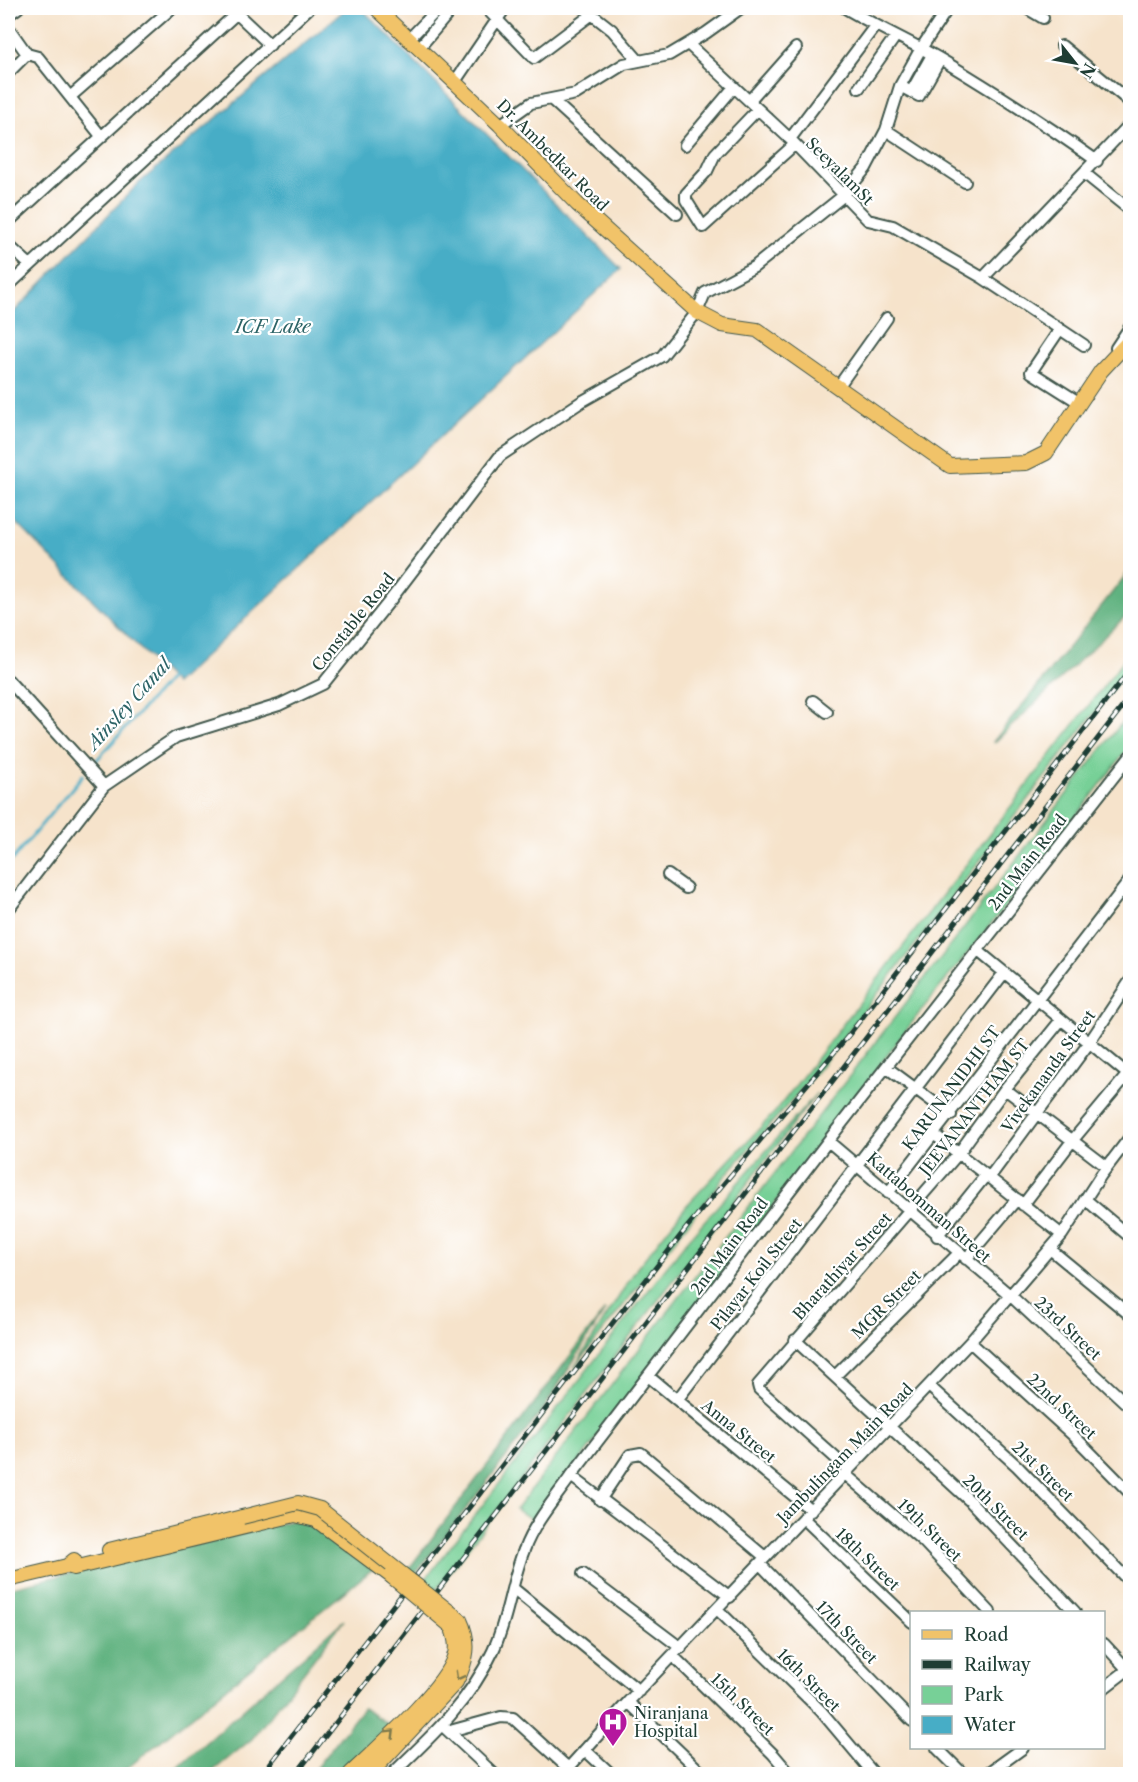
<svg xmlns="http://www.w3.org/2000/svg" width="1138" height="1782" font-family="'Libre Caslon Text',serif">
  <rect width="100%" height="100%" fill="#fff"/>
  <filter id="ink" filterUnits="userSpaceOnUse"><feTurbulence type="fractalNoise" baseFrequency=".0167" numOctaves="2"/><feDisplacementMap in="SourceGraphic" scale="12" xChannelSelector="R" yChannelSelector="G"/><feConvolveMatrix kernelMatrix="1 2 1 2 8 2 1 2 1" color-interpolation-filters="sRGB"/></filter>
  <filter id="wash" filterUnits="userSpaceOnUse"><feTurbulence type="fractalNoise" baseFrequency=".008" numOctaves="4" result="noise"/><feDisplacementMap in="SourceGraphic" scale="24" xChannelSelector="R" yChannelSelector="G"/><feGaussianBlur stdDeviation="1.35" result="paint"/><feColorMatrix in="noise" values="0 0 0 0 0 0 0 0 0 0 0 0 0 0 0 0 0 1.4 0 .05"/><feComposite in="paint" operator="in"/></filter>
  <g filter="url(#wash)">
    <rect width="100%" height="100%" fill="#f6e3cb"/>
    <!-- green -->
    <path fill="#77d097" stroke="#4b8666" stroke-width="1.5" d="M1130 652V667L819 1069 726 1175 574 1368 637 1268 687 1205 776 1111Z
      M1130 712V746L1042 861 920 1012 534 1521 516 1509Z
      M817 1093 436 1590 424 1581 686 1242Z"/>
    <!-- forest -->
    <path fill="#61b280" stroke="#40785a" stroke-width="1.5" d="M1130 570V612L994 743 993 742Z
      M605 1310 545 1407 414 1576 407 1571Z
      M295 1520 310 1524 374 1568 120 1774H8V1588Z
      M344 1620 252 1739 209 1774H170Z
      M363 1708 389 1725 343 1774H311Z"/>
    <!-- water -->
    <path fill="#47adc6" stroke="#33757d" stroke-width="1.5" d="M347 8H361L621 269 175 684 8 514V318L139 183Z"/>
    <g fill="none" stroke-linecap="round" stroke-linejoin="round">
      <!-- stream -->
      <path stroke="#47adc6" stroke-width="3" d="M94 763 171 677
        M8 865 83 775"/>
    </g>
  </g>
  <g filter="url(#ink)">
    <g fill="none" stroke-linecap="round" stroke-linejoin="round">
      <!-- minor casing -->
      <g stroke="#3f564b" stroke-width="14">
        <path id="minor" d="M231 8 270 45
          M486 8 534 58 591 15
          M584 8 612 30 639 61
          M845 8C877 27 911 42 942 60 995 92 1047 125 1097 161
          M1026 8 1043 18
          M8 15 18 8
          M8 27 27 54 38 57 101 136
          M408 40 439 8
          M688 44 790 139 868 220 893 226 983 278 1084 345
          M1062 46 1130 102
          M419 48 453 8
          M8 73 27 54
          M454 83 505 8
          M900 86 919 96 940 59
          M859 88 895 37
          M911 92 932 55
          M70 97 172 8
          M552 100 677 214
          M749 101 796 48
          M758 109 715 154 707 171 686 194V200L703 227 794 145
          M500 125 531 103 576 94 624 64 669 55 706 33 741 8
          M886 130 965 182
          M790 139 875 26
          M685 145 734 87
          M1084 173 1130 210
          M8 222 237 13
          M8 245 30 265
          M983 278 1130 124
          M8 286 309 8
          M1060 329 1031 372 1080 403
          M1116 348 1130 327
          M838 387 887 318
          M8 680 104 786
          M813 701 827 712
          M668 875 686 888
          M8 910 104 786 176 737 279 705 323 684 392 598 500 456 581 402 662 356 697 312 705 293 754 267 843 196 866 168 886 130 900 86 920 50 948 8
          M977 950 1130 1076
          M886 1067 951 1115
          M1005 1089 1107 1167
          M935 1135 1062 1235
          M828 1141 1011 1296 1130 1407
          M989 1178 1089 1043 1130 981
          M888 1193 1130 880
          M1085 1199 1130 1237
          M1023 1205 1072 1141 1128 1074
          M937 1236 986 1175
          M1050 1249 1130 1315
          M966 1259 1017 1199
          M795 1340 969 1500 1075 1612
          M970 1342 1074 1436 1130 1493
          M648 1376 811 1510
          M835 1376 959 1253
          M930 1387 1017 1466 1130 1582
          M677 1400 1004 973
          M849 1470 759 1389 758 1385 958 1154 1005 1089 1061 1020
          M845 1474 924 1542 990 1612
          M571 1476 730 1597
          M600 1500 630 1455 641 1453 765 1557
          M803 1518 912 1622
          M760 1564 912 1721
          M583 1574 681 1648
          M514 1589 639 1691
          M718 1610 821 1711 874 1774
          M1104 1644 1128 1670
          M673 1656 773 1754 790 1774
          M1104 1688 1130 1668
          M628 1702 703 1774
          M445 1728 494 1774
          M450 1731 501 1717 513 1718 568 1768
          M937 1748 963 1774
          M585 1750 611 1774
          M392 1774C431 1737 470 1701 493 1651 508 1619 511 1582 524 1550 534 1523 554 1500 571 1476L828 1141 1130 756
          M563 1774 628 1702 970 1342 1062 1235 1101 1175 1130 1137
          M987 1774 1023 1748"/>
      </g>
      <!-- major casing -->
      <g stroke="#3f564b" stroke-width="16">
        <path id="major" d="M376 8 500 125 577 204 697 312 722 325 757 330 950 466 1026 463 1046 453 1101 371 1130 340
          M109 1550 242 1517
          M67 1566 74 1568 295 1515 316 1520 391 1576
          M8 1580 67 1566 74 1560
          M350 1774C375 1750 445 1688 454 1657 458 1647 455 1636 451 1626
          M370 1774 456 1682C467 1661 471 1643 460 1620"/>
      </g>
      <!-- minor -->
      <use href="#minor" stroke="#fff" stroke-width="10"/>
      <!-- major -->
      <use href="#major" stroke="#f1c369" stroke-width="14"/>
      <!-- rail casing -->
      <g stroke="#1f3d34" stroke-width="5">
        <path id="rail" d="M262 1774 688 1226 848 1036 1130 670
          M296 1774 1130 697"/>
      </g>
      <!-- rail -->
      <use href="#rail" stroke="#fff" stroke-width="3" stroke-dasharray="9" stroke-linecap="butt"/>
      <!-- major-bridge casing -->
      <g stroke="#3f564b" stroke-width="16" stroke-linecap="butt">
        <path id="major-bridge" d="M242 1517 298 1503 320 1509 460 1620
          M391 1576 451 1626"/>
      </g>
      <!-- major-bridge -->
      <use href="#major-bridge" stroke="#f1c369" stroke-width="14"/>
    </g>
    <!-- one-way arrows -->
    <defs><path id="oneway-chevron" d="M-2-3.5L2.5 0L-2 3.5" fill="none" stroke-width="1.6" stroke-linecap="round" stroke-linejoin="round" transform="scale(1.5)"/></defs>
    <g stroke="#7d794c">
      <use href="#oneway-chevron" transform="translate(459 1676) rotate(119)"/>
      <use href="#oneway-chevron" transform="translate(391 1733) rotate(-45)"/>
    </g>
  </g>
  <!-- icons -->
  <defs>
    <g id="hospital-pin" transform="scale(1.5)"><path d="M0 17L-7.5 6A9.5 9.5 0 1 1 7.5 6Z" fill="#b5179e" stroke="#fff"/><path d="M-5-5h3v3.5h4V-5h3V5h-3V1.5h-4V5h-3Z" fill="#fff"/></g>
  </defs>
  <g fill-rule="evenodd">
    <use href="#hospital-pin" x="613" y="1722"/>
  </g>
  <g text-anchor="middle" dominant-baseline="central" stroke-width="4.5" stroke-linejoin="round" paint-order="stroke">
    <!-- street labels -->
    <g font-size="16" fill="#1f3d34" stroke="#fff">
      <text transform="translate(553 155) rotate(45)">Dr. Ambedkar Road</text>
      <text transform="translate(840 171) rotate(45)">SeeyalamSt</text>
      <text transform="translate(353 622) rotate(-51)">Constable Road</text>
      <text transform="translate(1027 862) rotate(-52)">2nd Main Road</text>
      <text transform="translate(1048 1071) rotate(-54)">Vivekananda Street</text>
      <text transform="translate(951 1088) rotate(-53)">KARUNANIDHI ST</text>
      <text transform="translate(974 1107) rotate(-52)">JEEVANANTHAM ST</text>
      <text transform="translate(929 1207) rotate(41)">Kattabomman Street</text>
      <text transform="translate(729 1246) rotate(-53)">2nd Main Road</text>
      <text transform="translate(842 1266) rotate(-48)">Bharathiyar Street</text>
      <text transform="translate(756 1274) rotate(-52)">Pilayar Koil Street</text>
      <text transform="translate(886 1304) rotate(-45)">MGR Street</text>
      <text transform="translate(1068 1328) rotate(43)">23rd Street</text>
      <text transform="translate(1062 1406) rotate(43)">22nd Street</text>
      <text transform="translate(739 1431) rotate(39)">Anna Street</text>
      <text transform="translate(845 1453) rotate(-46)">Jambulingam Main Road</text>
      <text transform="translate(1043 1471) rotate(44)">21st Street</text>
      <text transform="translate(996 1507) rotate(45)">20th Street</text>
      <text transform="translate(930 1530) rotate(44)">19th Street</text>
      <text transform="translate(868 1559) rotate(44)">18th Street</text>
      <text transform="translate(847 1632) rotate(46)">17th Street</text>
      <text transform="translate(809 1680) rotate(45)">16th Street</text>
      <text transform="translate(743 1704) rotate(44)">15th Street</text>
    </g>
    <!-- poi labels -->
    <g font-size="16" fill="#1f3d34" stroke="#fff" text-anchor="start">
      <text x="634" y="1713">Niranjana<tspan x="634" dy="18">Hospital</tspan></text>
    </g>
    <!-- water labels -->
    <g font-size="18" font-style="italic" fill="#2d6467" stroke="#fff">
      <text x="273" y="327">ICF Lake</text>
      <text transform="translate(129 704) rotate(-48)">Ainsley Canal</text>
    </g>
  </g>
  <!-- margin -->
  <rect width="1138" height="1782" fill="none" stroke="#fff" stroke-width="30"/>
  <!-- legend -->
  <rect x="910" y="1611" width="195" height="138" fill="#ffffff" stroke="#a5b1ae" stroke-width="1.5"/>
  <rect x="922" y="1630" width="30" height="9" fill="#f1c369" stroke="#a5b1ae" stroke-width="1.5"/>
  <text x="964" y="1641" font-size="18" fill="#1f3d34">Road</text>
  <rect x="922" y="1660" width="30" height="9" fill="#1f3d34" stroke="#a5b1ae" stroke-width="1.5"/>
  <text x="964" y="1671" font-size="18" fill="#1f3d34">Railway</text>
  <rect x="922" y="1686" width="30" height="18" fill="#77d097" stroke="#a5b1ae" stroke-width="1.5"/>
  <text x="964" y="1701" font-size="18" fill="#1f3d34">Park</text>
  <rect x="922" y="1716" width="30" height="18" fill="#47adc6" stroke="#a5b1ae" stroke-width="1.5"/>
  <text x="964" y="1731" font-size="18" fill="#1f3d34">Water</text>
  <!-- north arrow -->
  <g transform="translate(1075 63) rotate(121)" stroke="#ffffff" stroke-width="4.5" paint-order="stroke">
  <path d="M0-4.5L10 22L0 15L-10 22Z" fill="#1f3d34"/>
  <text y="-9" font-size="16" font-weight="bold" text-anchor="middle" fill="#1f3d34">N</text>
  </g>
</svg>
